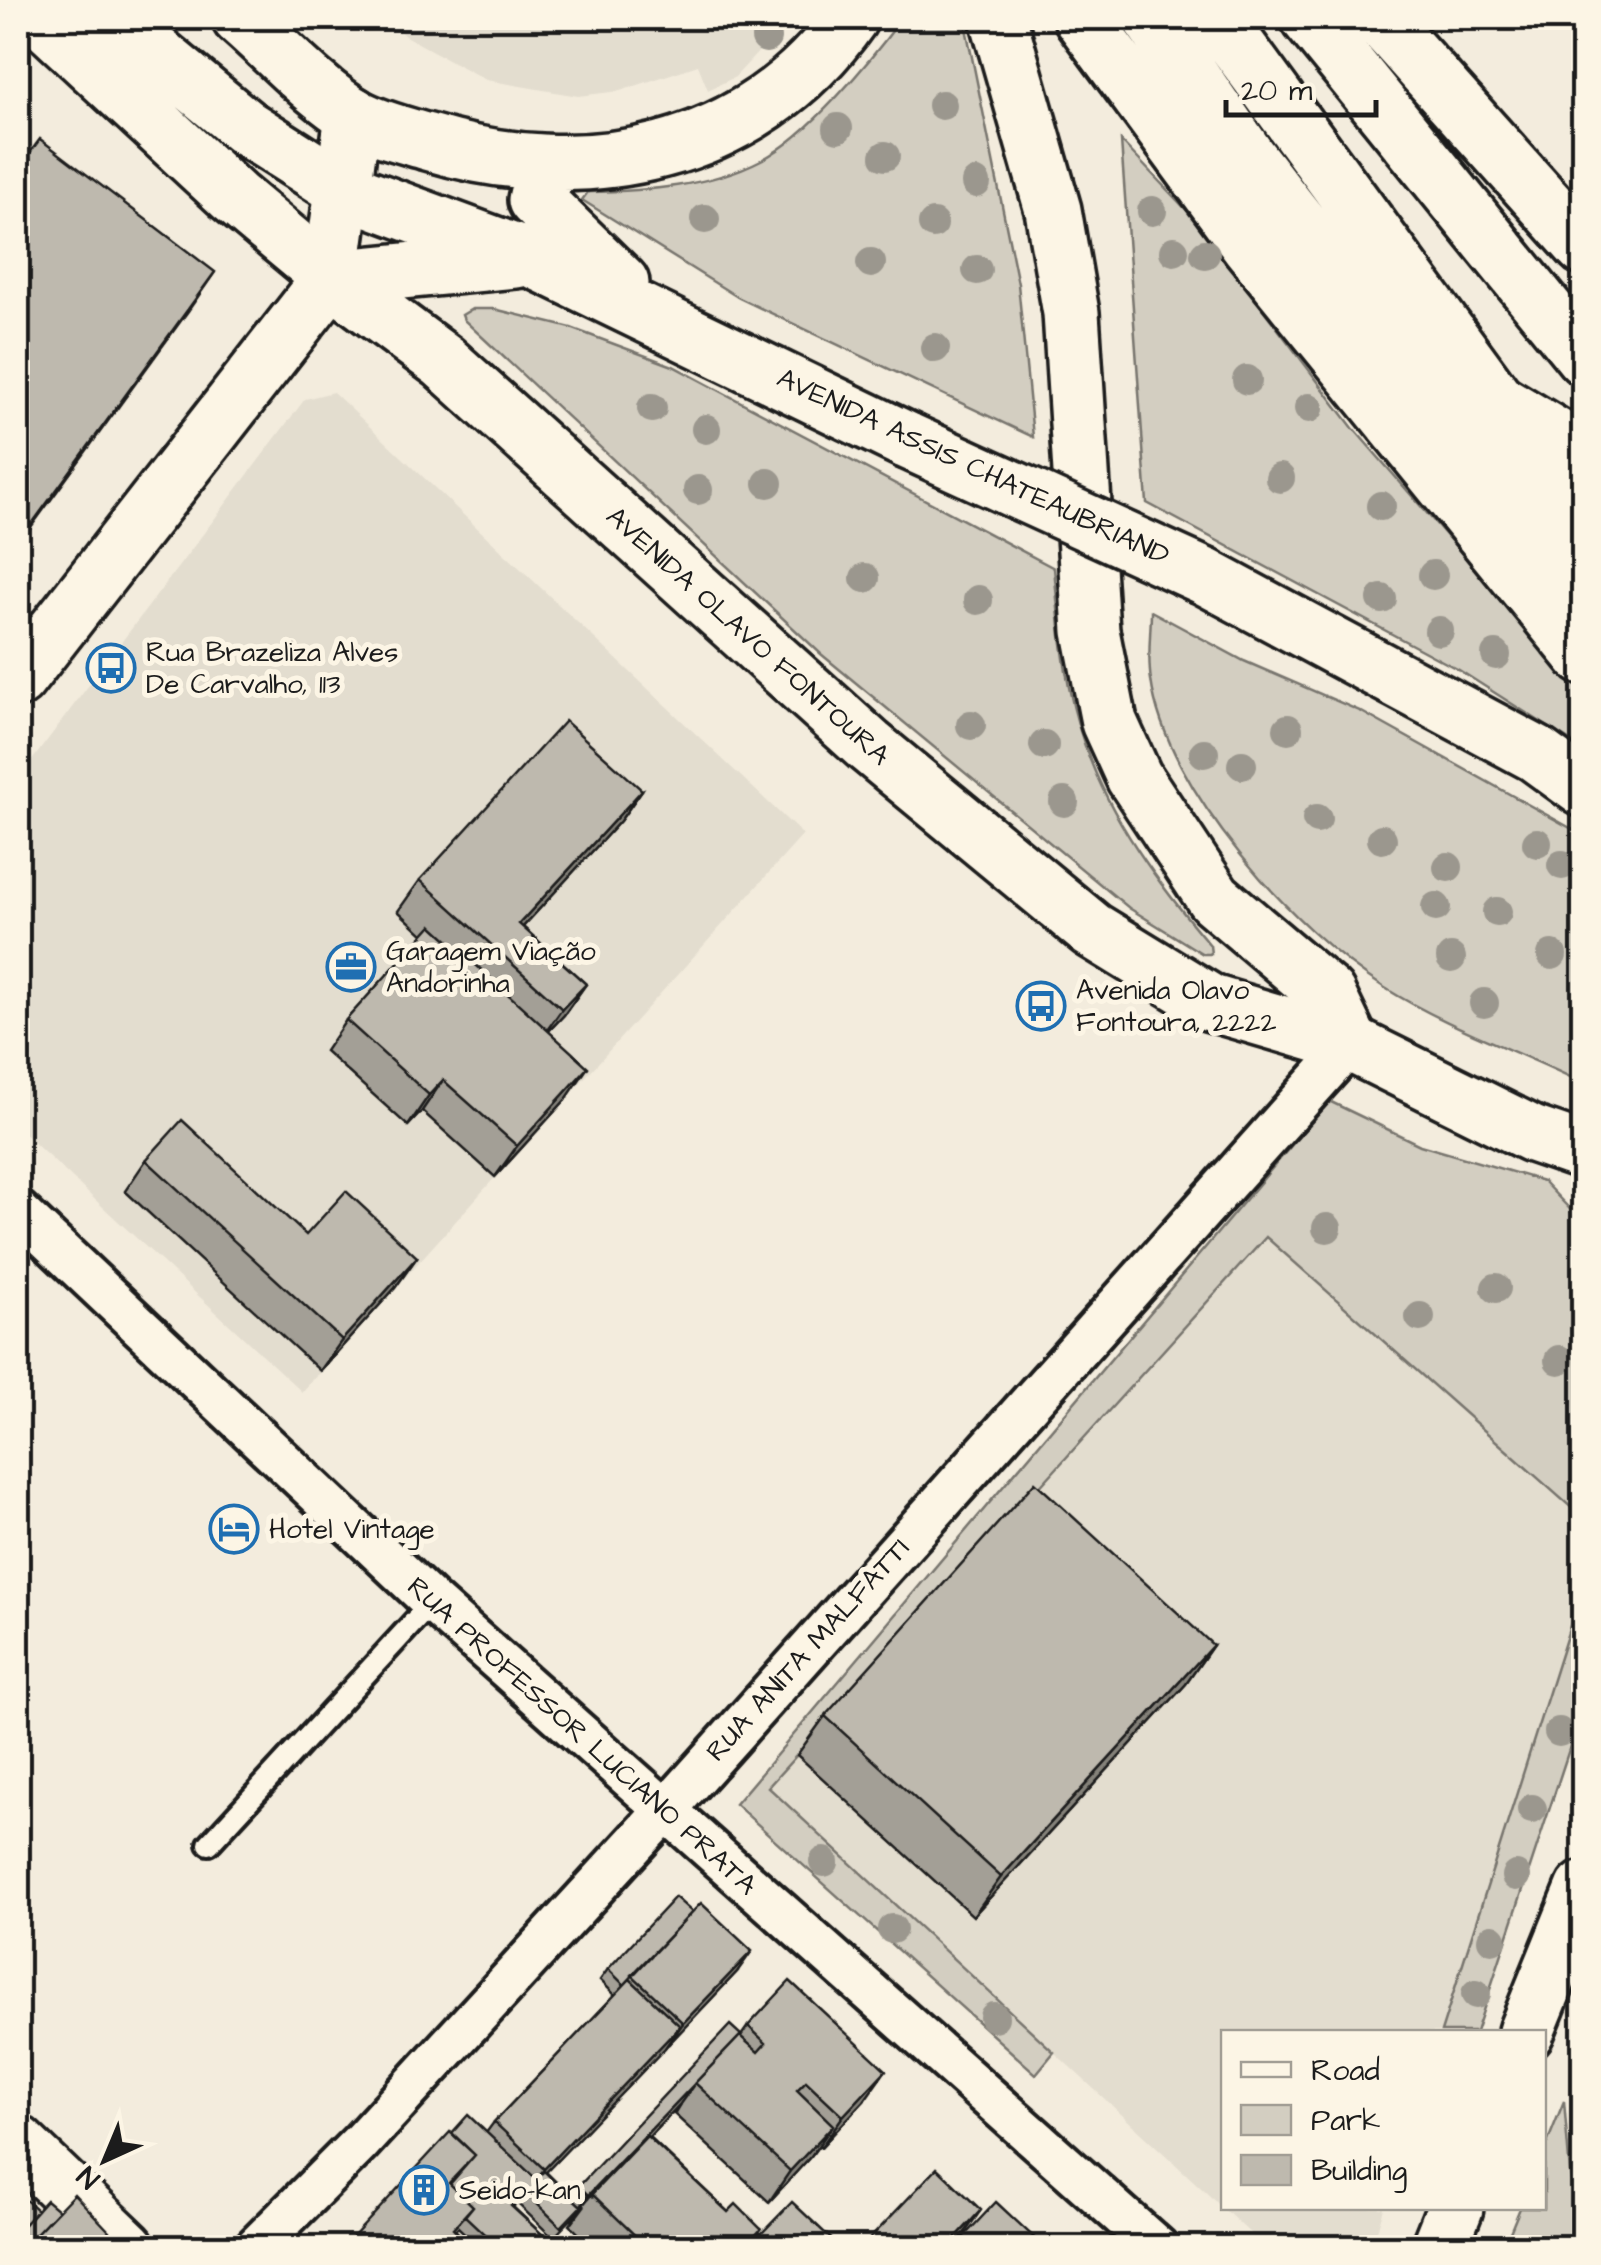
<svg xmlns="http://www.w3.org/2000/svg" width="1601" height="2265" font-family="'Architects Daughter',sans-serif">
  <rect width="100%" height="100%" fill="#f3ecdd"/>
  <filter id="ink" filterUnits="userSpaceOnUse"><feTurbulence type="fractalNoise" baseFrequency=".01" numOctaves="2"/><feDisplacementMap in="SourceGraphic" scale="20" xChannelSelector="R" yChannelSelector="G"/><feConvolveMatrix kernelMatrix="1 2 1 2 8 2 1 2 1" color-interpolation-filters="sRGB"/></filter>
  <g filter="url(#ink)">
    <!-- built -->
    <path fill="#e3ddcf" d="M385 18H790L735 77 708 90 698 65 620 91 578 96 486 80 405 36Z
      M333 392 803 835 302 1392 18 1128V779L305 399Z
      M1266 1237 1583 1518V1585L1441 2032H1224V2208H1384L1372 2247H1265L768 1788Z"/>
    <!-- green -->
    <path fill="#d3cec1" stroke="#78756e" stroke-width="2.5" d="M902 18H964L1018 284 1033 437 739 298 582 200 588 192C646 191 709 187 761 160 808 137 871 60 902 18Z
      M1121 141 1193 217 1353 428 1583 693V749L1459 670 1147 503Z
      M472 309H494L571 328 673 366 1054 568C1060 628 1064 686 1084 743 1109 818 1160 886 1210 945L1211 954H1203L1129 908 821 654 464 320 462 315Z
      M1151 611 1244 661 1360 711 1583 835V1083C1518 1051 1447 1027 1385 988 1294 931 1166 789 1151 680 1147 658 1151 633 1151 611Z
      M1329 1101 1420 1145 1543 1181 1583 1223V1518L1266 1237 768 1787 1054 2052 1036 2074 735 1804Z
      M1583 1585V1707L1476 2032H1441Z
      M1564 2101 1570 2174 1583 2247H1504L1520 2208H1544V2151Z"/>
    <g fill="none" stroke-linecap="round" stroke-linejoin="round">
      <!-- service casing -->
      <g stroke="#1c1c1c" stroke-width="28">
        <path id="service" d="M209 1844 432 1602"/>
      </g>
      <!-- minor casing -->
      <g stroke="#1c1c1c" stroke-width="48">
        <path id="minor" d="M18 1211 432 1602 1158 2248
          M255 2248 360 2143 664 1812 1351 1044"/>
      </g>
      <!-- secondary casing -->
      <g stroke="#1c1c1c" stroke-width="62">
        <path id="secondary" d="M18 679 331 278 353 115
          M18 2144 127 2248"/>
      </g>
      <!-- primary casing -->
      <g stroke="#1c1c1c" stroke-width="62">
        <path id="primary" d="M41 18 234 197 331 278 444 362 869 746 1092 930 1211 1003 1351 1044 1532 1134 1584 1152
          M113 18 245 127 341 188 530 258 908 441
          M240 18C277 50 314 92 356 117 378 129 404 135 428 142 585 190 753 156 850 18
          M561 164 541 178 536 200 621 283
          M331 278 517 260
          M1204 576 1536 754 1584 789
          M1526 2032 1584 1889
          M1439 2248 1455 2208"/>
      </g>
      <!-- trunk casing -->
      <g stroke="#1c1c1c" stroke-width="62">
        <path id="trunk" d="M998 18 1053 210 1071 313 1091 631 1109 722 1134 777 1214 898 1327 994 1351 1044
          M1082 18 1250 246 1584 657
          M1151 18 1248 158 1584 589
          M1217 18 1584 520"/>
      </g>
      <!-- motorway casing -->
      <g stroke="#1c1c1c" stroke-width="62">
        <path id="motorway" d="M1309 18 1584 357
          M1379 18 1584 247
          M1494 399 1584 453"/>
      </g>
      <!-- service -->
      <use href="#service" stroke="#fcf5e5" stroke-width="20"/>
      <!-- minor -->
      <use href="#minor" stroke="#fcf5e5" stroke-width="40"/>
      <!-- secondary -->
      <use href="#secondary" stroke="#fcf5e5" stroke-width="55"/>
      <!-- primary -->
      <use href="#primary" stroke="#fcf5e5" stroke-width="55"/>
      <!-- trunk -->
      <use href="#trunk" stroke="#fcf5e5" stroke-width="55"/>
      <!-- motorway -->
      <use href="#motorway" stroke="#fcf5e5" stroke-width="55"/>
      <!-- primary-bridge casing -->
      <g stroke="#1c1c1c" stroke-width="62" stroke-linecap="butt">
        <path id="primary-bridge" d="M908 441 1204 576"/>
      </g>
      <!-- primary-bridge -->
      <use href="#primary-bridge" stroke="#fcf5e5" stroke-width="55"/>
    </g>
    <!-- trees -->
    <g fill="#9b978e">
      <circle cx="766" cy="38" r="15"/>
      <circle cx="942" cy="105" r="15"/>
      <circle cx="838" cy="128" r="15"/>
      <circle cx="885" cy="156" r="15"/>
      <circle cx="976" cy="183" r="15"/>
      <circle cx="1152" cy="211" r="15"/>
      <circle cx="705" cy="219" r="15"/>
      <circle cx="933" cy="224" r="15"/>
      <circle cx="1174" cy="251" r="15"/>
      <circle cx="1205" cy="254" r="15"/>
      <circle cx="871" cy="263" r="15"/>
      <circle cx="977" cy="270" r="15"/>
      <circle cx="935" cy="348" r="15"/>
      <circle cx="1247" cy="380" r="15"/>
      <circle cx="652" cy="408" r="15"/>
      <circle cx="1309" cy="408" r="15"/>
      <circle cx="706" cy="429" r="15"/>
      <circle cx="1280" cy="478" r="15"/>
      <circle cx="768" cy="483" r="15"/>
      <circle cx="698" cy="490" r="15"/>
      <circle cx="1381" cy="506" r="15"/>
      <circle cx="1433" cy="575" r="15"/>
      <circle cx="865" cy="578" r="15"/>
      <circle cx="1382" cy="599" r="15"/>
      <circle cx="978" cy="600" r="15"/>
      <circle cx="1439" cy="631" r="15"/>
      <circle cx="1496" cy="655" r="15"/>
      <circle cx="971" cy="725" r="15"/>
      <circle cx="1288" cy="729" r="15"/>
      <circle cx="1044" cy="745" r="15"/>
      <circle cx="1204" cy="753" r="15"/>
      <circle cx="1242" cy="765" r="15"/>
      <circle cx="1064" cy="802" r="15"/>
      <circle cx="1317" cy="819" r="15"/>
      <circle cx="1382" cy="839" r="15"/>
      <circle cx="1537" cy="843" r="15"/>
      <circle cx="1562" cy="865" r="15"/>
      <circle cx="1448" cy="867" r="15"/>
      <circle cx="1436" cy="907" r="15"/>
      <circle cx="1497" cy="912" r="15"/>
      <circle cx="1552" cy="955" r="15"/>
      <circle cx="1451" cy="958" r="15"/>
      <circle cx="1484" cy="1003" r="15"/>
      <circle cx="1327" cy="1228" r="15"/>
      <circle cx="1496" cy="1288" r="15"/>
      <circle cx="1420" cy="1317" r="15"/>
      <circle cx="1559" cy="1360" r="15"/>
      <circle cx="1559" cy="1732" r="15"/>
      <circle cx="1532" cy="1809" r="15"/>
      <circle cx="824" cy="1862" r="15"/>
      <circle cx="1516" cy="1876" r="15"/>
      <circle cx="892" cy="1929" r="15"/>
      <circle cx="1492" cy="1939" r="15"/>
      <circle cx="1476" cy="1994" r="15"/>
      <circle cx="994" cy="2017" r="15"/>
    </g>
    <!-- wall -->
    <path fill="#a39f96" stroke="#1c1c1c" stroke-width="2.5" d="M642 790 620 821 523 927 586 984 564 1015 549 1031 567 1098 495 1177 422 1111 408 1126 325 1051 346 1020 424 935 398 911 420 880Z
      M146 1160 306 1235 417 1257 395 1288 320 1371 125 1191Z
      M1213 1645 1186 1684 973 1916 797 1755 825 1716Z
      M608 1969 737 1972 546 2172 571 2197 579 2186 741 2036 748 2026 864 2101 821 2147 819 2145 811 2156 769 2202 674 2114 680 2104 649 2137 728 2212 761 2229 752 2242 841 2248H593L570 2225 585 2205 553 2238 517 2203 513 2207 546 2238 540 2248H480L458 2227 455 2230 343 2248 486 2133 494 2122 615 1995 600 1980Z"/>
    <!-- shaded-wall -->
    <path fill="#85827a" stroke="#1c1c1c" stroke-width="2.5" d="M215 272 188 311 18 545V543Z
      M642 790 620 821 497 955 519 924Z
      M586 984 564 1015 540 1040 562 1009Z
      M588 1067 567 1098 495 1177 517 1146Z
      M443 1080 422 1111 408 1126 429 1095Z
      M417 1257 395 1288 320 1371 342 1340Z
      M1213 1645 1186 1684 973 1916 1001 1877Z
      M752 1951 737 1972 668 2045 683 2023Z
      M680 2026 665 2048 529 2190 544 2169Z
      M886 2070 864 2101 821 2147 843 2116Z
      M695 2083 680 2104 593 2196 592 2194 573 2217 588 2195Z
      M833 2125 811 2156 769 2202 790 2171Z
      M981 2210 959 2241 953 2248H946Z"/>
    <!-- building -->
    <path fill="#beb9ae" stroke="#1c1c1c" stroke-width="2.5" d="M40 139 215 272 18 543V169Z
      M565 721 642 790 519 924 586 984 562 1009 420 880Z
      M432 925 588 1067 517 1146 443 1080 429 1095 346 1020Z
      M182 1120 306 1235 346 1191 417 1257 342 1340 146 1160Z
      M1035 1482 1213 1645 1001 1877 825 1716Z
      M675 1897 692 1912 624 1985 608 1969Z
      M701 1903 752 1951 683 2023 632 1975Z
      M630 1979 680 2026 544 2169 494 2122Z
      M790 1981 886 2070 843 2116 806 2081 797 2090 833 2125 790 2171 695 2083 740 2036 758 2052 766 2043 748 2026Z
      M730 2025 741 2035 588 2195 579 2186Z
      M468 2115 536 2179 544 2171 581 2206 561 2227 525 2192 511 2206 546 2238 538 2248H499L465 2216 473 2206 450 2184 475 2155 452 2133Z
      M450 2132 475 2155 449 2183 473 2206 453 2228 474 2248H343Z
      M647 2136 728 2212 736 2204 761 2229 744 2248H648L592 2194Z
      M937 2168 981 2210 946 2248H861Z
      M18 2193 37 2210 18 2231Z
      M74 2194 110 2232 114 2248H22Z
      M46 2200 58 2210 22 2248H18V2231Z
      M792 2202 841 2248H775L761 2234Z
      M996 2202 1042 2245 1040 2248H953Z
      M760 2233 775 2248H747Z
      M1050 2237 1062 2248H1040Z"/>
  </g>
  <!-- icons -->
  <defs>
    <g id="bus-ring" transform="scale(2.5)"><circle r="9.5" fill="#fcf5e5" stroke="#1f6fb2" stroke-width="1.5"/><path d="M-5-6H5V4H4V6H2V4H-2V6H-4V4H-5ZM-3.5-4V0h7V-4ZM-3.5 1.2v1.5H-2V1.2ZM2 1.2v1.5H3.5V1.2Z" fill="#1f6fb2"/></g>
    <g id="office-ring" transform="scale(2.5)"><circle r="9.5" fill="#fcf5e5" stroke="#1f6fb2" stroke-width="1.5"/><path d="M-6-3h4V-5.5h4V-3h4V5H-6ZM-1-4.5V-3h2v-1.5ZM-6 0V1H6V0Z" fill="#1f6fb2"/></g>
    <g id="hotel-ring" transform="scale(2.5)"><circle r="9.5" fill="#fcf5e5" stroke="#1f6fb2" stroke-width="1.5"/><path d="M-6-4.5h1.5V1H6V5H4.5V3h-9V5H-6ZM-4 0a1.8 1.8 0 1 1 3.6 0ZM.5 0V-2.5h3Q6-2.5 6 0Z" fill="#1f6fb2"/></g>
    <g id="building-ring" transform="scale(2.5)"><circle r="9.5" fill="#fcf5e5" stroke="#1f6fb2" stroke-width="1.5"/><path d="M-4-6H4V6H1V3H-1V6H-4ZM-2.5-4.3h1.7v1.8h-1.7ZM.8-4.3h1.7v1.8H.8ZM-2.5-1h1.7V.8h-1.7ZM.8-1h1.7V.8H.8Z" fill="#1f6fb2"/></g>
  </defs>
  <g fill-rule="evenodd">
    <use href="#bus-ring" x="111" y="668"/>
    <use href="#office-ring" x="351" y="967"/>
    <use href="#bus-ring" x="1041" y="1006"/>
    <use href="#hotel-ring" x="234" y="1529"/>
    <use href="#building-ring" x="424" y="2190"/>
  </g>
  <g text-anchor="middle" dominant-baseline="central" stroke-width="10" stroke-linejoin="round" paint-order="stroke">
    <!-- street labels -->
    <g font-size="28" fill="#1c1c1c" stroke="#fcf5e5">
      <text transform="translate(973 467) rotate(25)">AVENIDA ASSIS CHATEAUBRIAND</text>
      <text transform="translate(748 636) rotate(42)">AVENIDA OLAVO FONTOURA</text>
      <text transform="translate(808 1650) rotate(-48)">RUA ANITA MALFATTI</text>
      <text transform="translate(582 1736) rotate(42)">RUA PROFESSOR LUCIANO PRATA</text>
    </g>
    <!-- poi labels -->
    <g font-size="28" fill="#1c1c1c" stroke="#fcf5e5" text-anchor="start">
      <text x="146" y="652">Rua Brazeliza Alves<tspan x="146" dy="32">De Carvalho, 113</tspan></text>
      <text x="386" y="951">Garagem Viação<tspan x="386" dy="32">Andorinha</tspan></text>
      <text x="1076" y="990">Avenida Olavo<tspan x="1076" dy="32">Fontoura, 2222</tspan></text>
      <text x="269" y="1529">Hotel Vintage</text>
      <text x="459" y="2190">Seido-kan</text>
    </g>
  </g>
  <!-- margin -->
  <rect width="1601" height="2265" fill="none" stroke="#fcf5e5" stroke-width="60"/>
  <rect x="30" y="30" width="1541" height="2205" fill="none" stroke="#1c1c1c" stroke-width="4" filter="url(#ink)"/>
  <!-- legend -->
  <rect x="1221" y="2030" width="325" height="180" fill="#fcf5e5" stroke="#a29e95" stroke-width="2.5"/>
  <rect x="1241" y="2062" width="50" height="15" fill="#fcf5e5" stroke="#a29e95" stroke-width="2.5"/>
  <text x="1311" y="2080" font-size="30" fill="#1c1c1c">Road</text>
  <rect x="1241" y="2105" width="50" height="30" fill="#d3cec1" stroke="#a29e95" stroke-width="2.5"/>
  <text x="1311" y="2130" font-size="30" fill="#1c1c1c">Park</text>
  <rect x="1241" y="2155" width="50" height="30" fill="#beb9ae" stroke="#a29e95" stroke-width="2.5"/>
  <text x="1311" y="2180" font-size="30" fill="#1c1c1c">Building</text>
  <!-- north arrow -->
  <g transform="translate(105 2160) rotate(224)" stroke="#fcf5e5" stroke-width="8" paint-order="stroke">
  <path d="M0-8L18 38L0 25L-18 38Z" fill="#1c1c1c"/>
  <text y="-15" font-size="28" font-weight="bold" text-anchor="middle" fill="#1c1c1c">N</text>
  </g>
  <!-- scale -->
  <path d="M1226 100v15h150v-15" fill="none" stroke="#1c1c1c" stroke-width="5"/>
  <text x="1241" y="100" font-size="30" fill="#1c1c1c" stroke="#fcf5e5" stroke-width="8" paint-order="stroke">20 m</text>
</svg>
